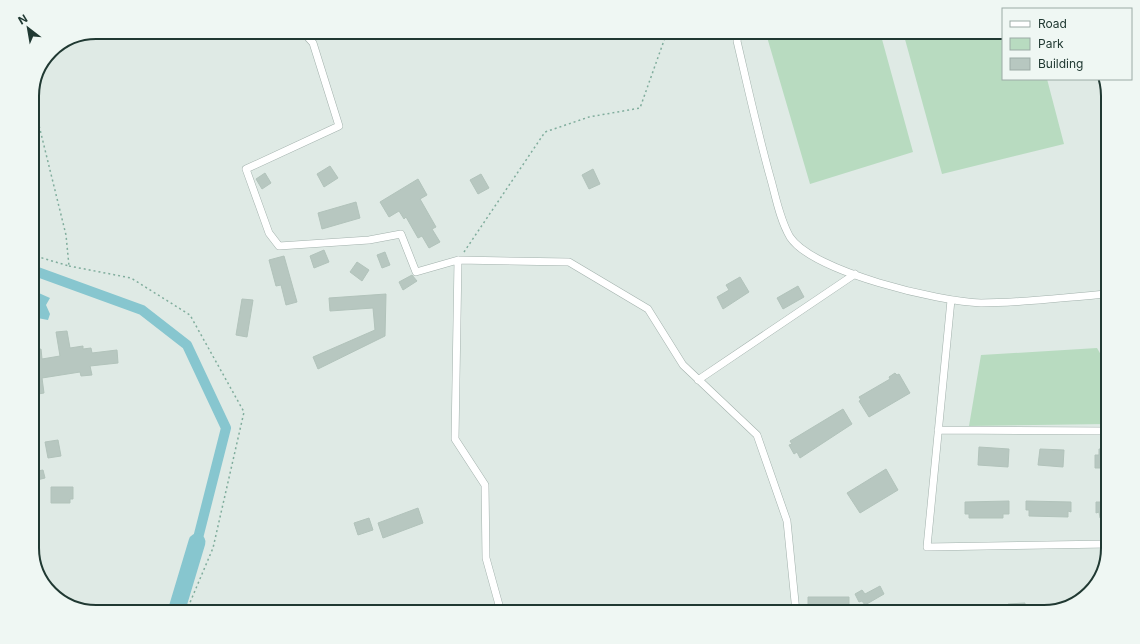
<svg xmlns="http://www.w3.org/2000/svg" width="1140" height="644" font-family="Inter,sans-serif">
  <rect width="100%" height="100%" fill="#dfeae5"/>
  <!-- green -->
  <path fill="#b8dbc0" d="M774 32H880L913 152 810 184 767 37Z
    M903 32H1003V79H1047L1064 144 942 174Z
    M1097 348 1108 367V424L969 426 981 355Z"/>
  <!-- water -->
  <path fill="#87c6cf" d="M32 290 50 298 46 305 50 314 48 320 32 317Z"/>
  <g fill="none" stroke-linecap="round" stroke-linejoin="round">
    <!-- canal -->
    <path stroke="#87c6cf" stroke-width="10" d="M32 270 142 310 187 345 226 428 197 542"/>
    <!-- river -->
    <path stroke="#87c6cf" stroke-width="17" d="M176 612 197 542"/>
  </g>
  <!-- building -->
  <path fill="#b7c7c0" stroke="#b2c3bb" d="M330 166 338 178 324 187 317 174Z
    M593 169 600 184 589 189 582 175Z
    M265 173 271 183 262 189 256 179Z
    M481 174 489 188 478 194 470 180Z
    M418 179 427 195 420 199 436 227 432 229 440 242 429 248 422 236 418 238 406 217 404 219 399 211 389 217 380 202Z
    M356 202 360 218 322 229 318 213Z
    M324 250 329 262 314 268 310 256Z
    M385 252 390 265 382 268 377 255Z
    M284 256 297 302 286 305 281 285 276 286 269 260Z
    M357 262 369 270 362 281 350 272Z
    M412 275 417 281 403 290 399 282Z
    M740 277 749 292 723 309 717 297 729 290 726 285Z
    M798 286 804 297 783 309 777 298Z
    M386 294 385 336 318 369 313 357 375 330 373 308 330 311 329 298Z
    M242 299 253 300 247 337 236 335Z
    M67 331 70 348 83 346V349L91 348 92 353 117 350 118 363 90 366 92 375 81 376 80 372 42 378 44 393 32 395V351L41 349 42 359 60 356 56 332Z
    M895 373 897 375 899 374 910 393 869 417 859 401 861 400 859 397 890 379 889 377Z
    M843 409 852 424 800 458 797 452 794 454 789 445 792 444 790 441Z
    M58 440 61 456 48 458 45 442Z
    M979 447 1009 449 1008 467 978 465Z
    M1040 449 1064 450 1063 467 1038 465Z
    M1099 449H1108V468H1095V455H1099Z
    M886 469 898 490 860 513 847 493Z
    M43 470 45 478 33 481 32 472Z
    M51 487H73V499H70V503H51Z
    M1009 501V514H1003V518H969V514H965V502Z
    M1026 501 1071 502V512L1068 511V517L1029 516V510H1026Z
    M1096 502H1108V517L1100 518 1099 512 1096 513Z
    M418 508 423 523 383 538 378 523Z
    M369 518 373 530 358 535 354 523Z
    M880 586 884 594 865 605 862 601 859 602 855 594 862 590 865 594Z
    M808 597H849V612H808Z
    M1025 603V612H1009L1008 604Z"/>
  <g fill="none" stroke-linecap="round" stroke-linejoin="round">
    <!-- street casing -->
    <g stroke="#a2b1ac" stroke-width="8">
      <path id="street" d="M303 32 313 43 339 126 246 169 269 233 279 246 369 240 401 234 416 272 458 260 455 439 485 485 486 558 501 612
        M739 32 737 41C748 88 758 134 771 180 776 198 780 220 790 237 813 272 940 302 981 303 1023 303 1066 297 1108 294
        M458 260 569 262 648 309 683 365 757 435 787 521 796 612
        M951 300 927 547 1108 544
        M698 380 855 274
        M938 430 1108 431"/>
    </g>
    <!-- path -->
    <path stroke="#80ad9d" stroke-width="1.5" stroke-dasharray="2 3" stroke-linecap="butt" d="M32 97 66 235 69 266 32 255
      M464 252 545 132 589 117 640 108 667 32
      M69 266 131 278 190 315 244 412 213 548 186 612"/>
    <!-- street -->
    <use href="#street" stroke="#fff" stroke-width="7"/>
  </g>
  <!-- crop -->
  <path d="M0 0H1140V644H0ZM96 39H1044A57 57 0 0 1 1101 96V548A57 57 0 0 1 1044 605H96A57 57 0 0 1 39 548V96A57 57 0 0 1 96 39Z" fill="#eff7f3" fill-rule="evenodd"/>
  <path fill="none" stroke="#203932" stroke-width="2" d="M96 39H1044A57 57 0 0 1 1101 96V548A57 57 0 0 1 1044 605H96A57 57 0 0 1 39 548V96A57 57 0 0 1 96 39Z"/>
  <!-- legend -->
  <rect x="1002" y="8" width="130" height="72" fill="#eff7f3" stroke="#9caba6"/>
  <rect x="1010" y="21" width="20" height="6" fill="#ffffff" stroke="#9caba6"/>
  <text x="1038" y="28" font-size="12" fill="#203932">Road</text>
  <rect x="1010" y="38" width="20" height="12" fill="#b8dbc0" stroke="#9caba6"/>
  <text x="1038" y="48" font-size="12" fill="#203932">Park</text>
  <rect x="1010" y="58" width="20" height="12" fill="#b7c7c0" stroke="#9caba6"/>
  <text x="1038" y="68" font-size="12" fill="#203932">Building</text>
  <!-- north arrow -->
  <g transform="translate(28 28) rotate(329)" stroke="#eff7f3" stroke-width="3" paint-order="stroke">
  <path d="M0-3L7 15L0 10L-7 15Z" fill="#203932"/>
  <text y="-6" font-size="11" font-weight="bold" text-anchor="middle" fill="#203932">N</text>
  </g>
</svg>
